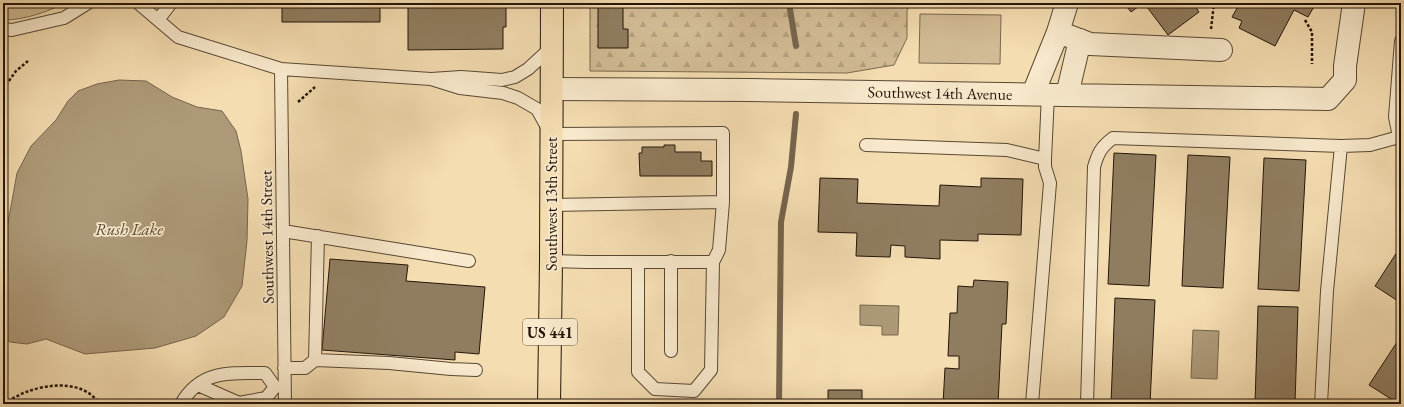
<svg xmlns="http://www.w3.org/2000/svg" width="1404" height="407" font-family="'EB Garamond',serif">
  <defs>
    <pattern id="forest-firs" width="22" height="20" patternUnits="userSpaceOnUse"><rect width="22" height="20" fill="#d1bb94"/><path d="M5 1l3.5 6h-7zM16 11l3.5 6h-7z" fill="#b3a07e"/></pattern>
  </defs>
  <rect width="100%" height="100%" fill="#f4ddb1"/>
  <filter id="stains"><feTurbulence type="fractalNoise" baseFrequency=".005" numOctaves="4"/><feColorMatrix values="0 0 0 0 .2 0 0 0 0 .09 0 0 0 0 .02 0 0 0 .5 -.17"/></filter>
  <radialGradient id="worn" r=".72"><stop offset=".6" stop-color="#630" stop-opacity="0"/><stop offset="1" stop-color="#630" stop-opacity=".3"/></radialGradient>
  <!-- green -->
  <path fill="#d1bb94" stroke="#7a684e" d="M3 3H66C46 12 25 20 3 20Z
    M920 14 1001 15 1000 64 919 63Z"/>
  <!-- forest -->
  <path fill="url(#forest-firs)" stroke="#7a684e" d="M590 3H910L907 11V38L894 65 847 73 590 71Z"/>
  <!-- water -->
  <path fill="#ad9978" stroke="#76644c" d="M713 3H747L725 8Z
    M119 80 146 81 172 97 197 107 222 111 236 131 241 151 248 199 247 241 242 286 224 317 196 336 155 348 85 354 46 339 27 344 10 342 3 337V250L17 173 31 146 56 120 68 101 78 91 97 84Z
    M860 305 899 306 898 335H882V326L860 325Z
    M1193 330 1219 331 1217 379 1191 378Z"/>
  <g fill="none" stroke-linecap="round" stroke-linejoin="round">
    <!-- stream -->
    <path stroke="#76644c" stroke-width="6" d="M789 3 796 46
      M779 404 781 222 791 167 796 114"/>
  </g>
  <!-- building -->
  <path fill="#907d60" stroke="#241509" d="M282 3H380V22H282Z
    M408 3H506V27H503V49L408 50Z
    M598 3H623V29H628V48H598Z
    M1124 3H1143L1131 12Z
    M1144 3H1199L1195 6 1199 12 1168 35Z
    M1240 3H1316L1308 17 1294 10 1275 46 1239 28 1242 21 1232 17Z
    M664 145H675V152H701V161H712V176H640L639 153H642V147H664Z
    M1114 153 1156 155 1149 286 1108 284Z
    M1188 155 1230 157 1223 288 1182 286Z
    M1264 158 1306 160 1299 291 1258 289Z
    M820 178 858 179 857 203 939 206 940 185 981 187V178L1023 179 1021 235 978 234V241L940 240V259L905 257V246L891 245 890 257 856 256 857 233 818 232Z
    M1399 249 1401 250V303L1375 286Z
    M330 259 408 265 406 281 485 287 479 354 455 352V360L322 350Z
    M974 280 1008 282 1006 324H1002L998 404H943L945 368 959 369V356H948L950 313H957L958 286 973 287Z
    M1115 298 1155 300 1150 404H1111Z
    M1258 306 1298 307 1295 404H1255Z
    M1401 336V404H1399L1369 385Z
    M828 390H862V400H909V404H828Z"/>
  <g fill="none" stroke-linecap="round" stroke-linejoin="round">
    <!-- service casing -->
    <g stroke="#584733" stroke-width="14">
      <path id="service" d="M138 3 178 37 281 69 431 79 461 77 502 80 515 77 528 69 552 47
        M158 20 171 3
        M3 29 12 30 64 18 88 3
        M1401 41 1395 117 1399 137 1401 140
        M281 69 285 404
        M431 79 460 88 503 93 518 98 537 109 551 134 723 133V202L719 250 713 262 711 370 694 391 655 389 638 372V262
        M866 145 1007 150 1045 159V167L1050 183 1032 404
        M1341 146 1370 145 1399 137
        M1045 159 1048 94
        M551 205 723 202
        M283 231 469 261
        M551 261 587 262H713
        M671 351V261
        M315 360 389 363 451 369 476 370
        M284 368H305L315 360 318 236
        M198 385 239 403 266 398 275 387
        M181 404C201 369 231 373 265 373L275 387
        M1087 404 1094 167C1098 153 1101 147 1113 138L1341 146 1327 291 1321 404"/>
    </g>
    <!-- minor casing -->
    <g stroke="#584733" stroke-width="24">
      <path id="minor" d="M1067 3 1058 32 1090 44 1221 50
        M552 89 750 90 1328 99 1345 80V66L1354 3
        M1033 94 1058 32
        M1067 95 1080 40"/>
    </g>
    <!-- primary casing -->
    <g stroke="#241509" stroke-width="24">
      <path id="primary" d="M549 404 551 261 552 3"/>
    </g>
    <!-- path -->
    <path stroke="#241509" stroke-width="2.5" stroke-dasharray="3 2" stroke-linecap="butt" d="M3 6H29L36 3
      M1305 20 1312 32V64
      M1211 29 1214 3
      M3 89 16 71 28 61
      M298 102 315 87
      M3 403C11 400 18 395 26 392 45 385 72 381 90 394 94 397 98 401 102 404"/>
    <!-- service -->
    <use href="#service" stroke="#f8e9cc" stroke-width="12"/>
    <!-- minor -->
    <use href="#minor" stroke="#f8e9cc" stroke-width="22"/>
    <!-- primary -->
    <use href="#primary" stroke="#f4ddb1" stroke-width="22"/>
  </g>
  <g text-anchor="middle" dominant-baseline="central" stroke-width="3.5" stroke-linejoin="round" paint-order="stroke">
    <!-- shield labels -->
    <rect fill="#f8e9cc" stroke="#645544" stroke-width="1" x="523" y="319" width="54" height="26" rx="3"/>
    <g font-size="15" font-weight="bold" fill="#241509">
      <text x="550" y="332">US 441</text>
    </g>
    <!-- street labels -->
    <g font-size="16" fill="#241509" stroke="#f8e9cc">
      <text transform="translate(940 93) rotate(1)">Southwest 14th Avenue</text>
      <text transform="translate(551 204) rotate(-90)">Southwest 13th Street</text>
      <text transform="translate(267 237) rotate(-91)">Southwest 14th Street</text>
    </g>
    <!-- water labels -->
    <g font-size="17" font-style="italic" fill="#5b4a35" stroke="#f8e9cc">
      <text x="129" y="229">Rush Lake</text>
    </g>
  </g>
  <!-- margin -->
  <rect width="1404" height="407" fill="none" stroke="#f4ddb1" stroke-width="16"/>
  <rect x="4" y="4" width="1396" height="399" fill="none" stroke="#241509" stroke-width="2"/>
  <rect x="8" y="8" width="1388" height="391" fill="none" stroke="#241509"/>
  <rect width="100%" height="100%" filter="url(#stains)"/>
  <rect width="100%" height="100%" fill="url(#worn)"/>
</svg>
